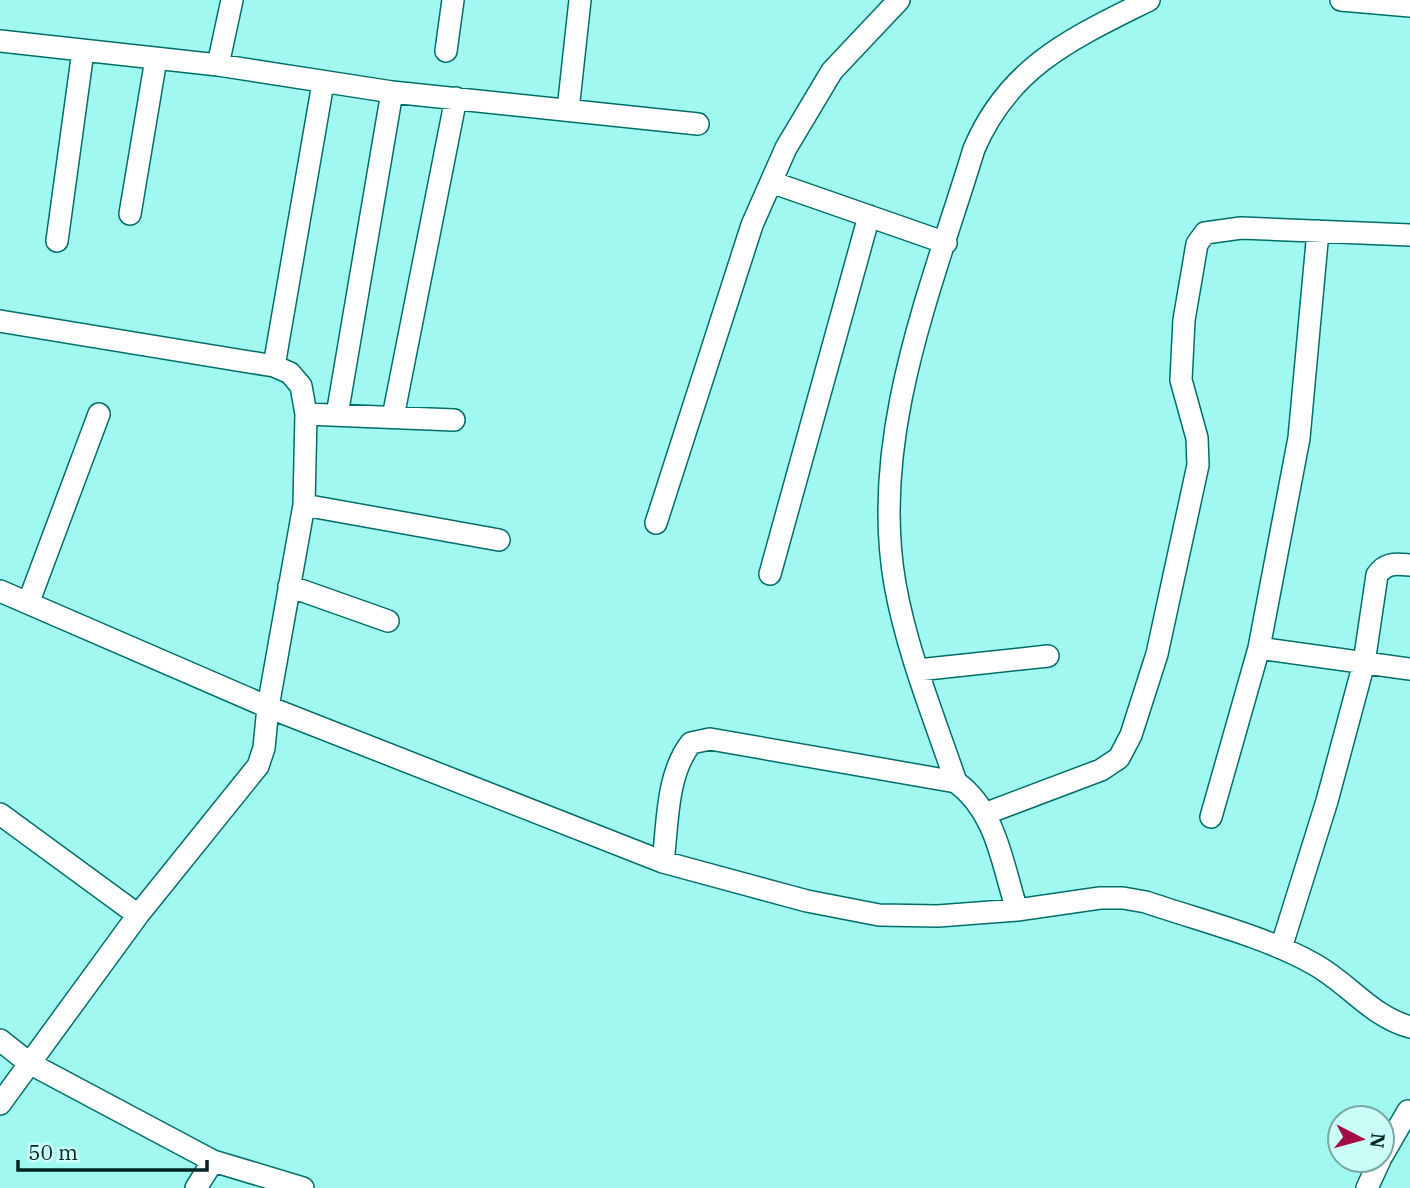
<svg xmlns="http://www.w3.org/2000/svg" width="1410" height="1188" font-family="'IBM Plex Serif',serif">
  <rect width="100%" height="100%" fill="#a1f8f0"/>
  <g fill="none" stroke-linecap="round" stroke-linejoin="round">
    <!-- street casing -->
    <g stroke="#006f69" stroke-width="24">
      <path id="street" d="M1341 0 1410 6
        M0 41 218 65 392 92 698 124
        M446 51 453 0
        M218 65 232 0
        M568 110 580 0
        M771 182 946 243
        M130 214 156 59
        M57 241 83 51
        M0 321 274 366 290 373 301 386 306 414 304 505 268 707 264 748 258 766 138 915 0 1104
        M274 366 323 83
        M306 414 454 420
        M337 415 392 92
        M393 417 456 98
        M304 505 499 540
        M656 523 752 225 786 148 832 71 899 0
        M770 574 869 216
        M289 586 388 621
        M0 591 268 707 663 862 807 901 879 915 938 916 1017 910 1100 898H1123L1146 902C1201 921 1261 935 1312 963 1348 982 1370 1016 1410 1027
        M29 601 99 414
        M1259 648 1410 669
        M918 670 1048 656
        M956 782C934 717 907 652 895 584 869 436 932 287 974 149 1009 66 1073 38 1149 0
        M987 813 1101 770 1119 758 1131 735 1157 654 1198 465 1197 438 1181 380 1184 320 1197 244 1205 233 1241 228 1410 235
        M0 814 138 915
        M1211 817 1259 648 1299 438 1318 231
        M663 862C668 823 666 775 691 743L710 739 956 782C997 812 1002 864 1017 910
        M1281 948 1327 801 1364 663 1377 575C1386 562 1396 564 1410 565
        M0 1040 29 1063 213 1161 303 1188
        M1382 1156 1408 1111
        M196 1188 213 1161
        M1367 1188 1380 1160"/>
    </g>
    <!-- street -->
    <use href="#street" stroke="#fff" stroke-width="21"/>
  </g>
  <!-- north arrow -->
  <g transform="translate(1361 1139) rotate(96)"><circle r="33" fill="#ccfef9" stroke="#7aa8a3" stroke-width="2"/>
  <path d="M0-5L12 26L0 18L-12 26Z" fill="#a50d45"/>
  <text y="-10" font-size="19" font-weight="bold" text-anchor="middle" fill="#002623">N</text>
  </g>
  <!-- scale -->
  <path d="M18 1160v10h189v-10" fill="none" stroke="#002623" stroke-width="3.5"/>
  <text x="28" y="1160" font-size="21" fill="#002623" stroke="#ccfef9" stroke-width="5" paint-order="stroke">50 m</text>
</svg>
